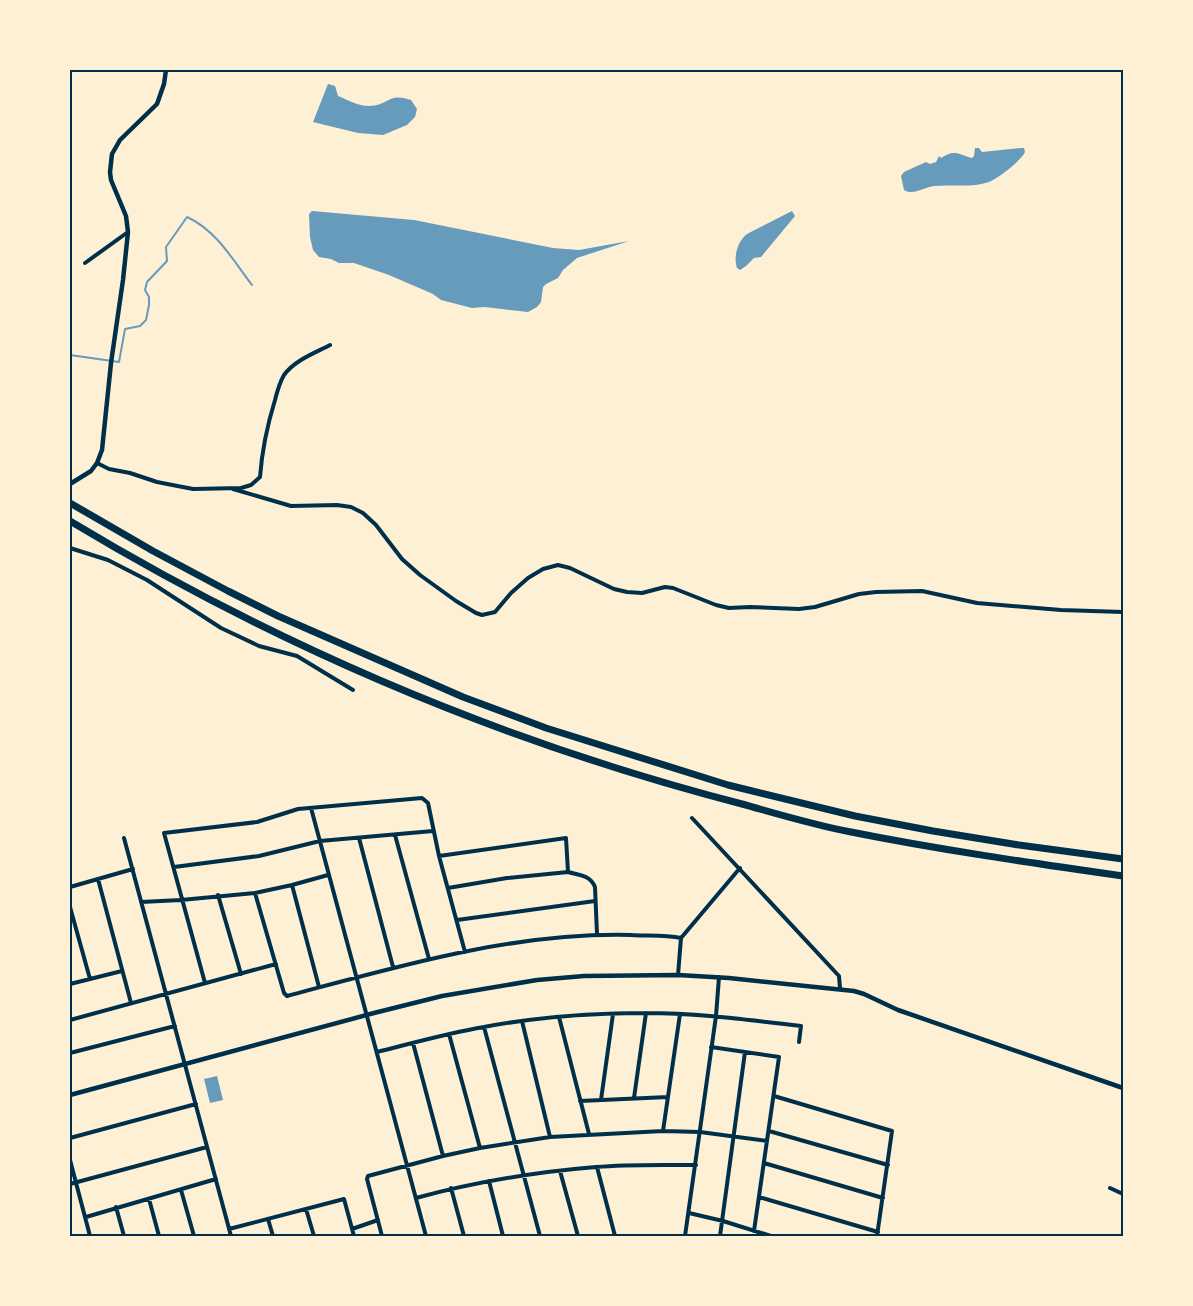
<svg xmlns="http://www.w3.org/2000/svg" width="1193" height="1306" font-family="Literata,serif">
  <rect width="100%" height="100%" fill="#fdf0d5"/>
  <!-- water -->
  <path fill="#669bbc" d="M328 84 335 86 338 96C348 100 358 106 369 106 390 105 388 92 411 100L417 109 415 117 407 125 383 135 358 133 313 122Z
    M975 148H979L982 152 1021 148H1024L1025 152C1021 161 998 178 989 182 972 188 952 184 934 186 925 187 912 196 904 190L901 176 904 172 926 162 930 164 936 162 939 156 941 158C955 149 958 154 972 158L974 156Z
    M312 211 414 220 553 248 579 250 629 241 577 258 563 270 558 278 546 284 543 287 541 302 537 307 528 312 485 307 472 308 441 300 433 294 389 275 354 263H339L331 259 319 257 313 250 310 237 309 214Z
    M792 211 795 216 761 257 754 258 746 266 740 270 737 268C733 256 738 241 747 234Z
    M217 1076 223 1100 210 1103 204 1079Z"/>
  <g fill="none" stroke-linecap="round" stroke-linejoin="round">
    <!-- stream -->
    <path stroke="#669bbc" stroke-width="2" d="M70 355 119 362 125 329 140 326 146 320 149 305V297L145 290 147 282 167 261 166 247 187 217C216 230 233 260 252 285"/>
    <!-- minor -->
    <path stroke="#003049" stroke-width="4" d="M85 263 128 232
      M97 463 109 469 130 473 157 482 193 489 241 488 251 485 260 477C262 450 267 426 275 400 277 392 280 382 284 375 295 360 315 353 330 345
      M233 489 291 506 337 505 351 507 363 513 376 525 402 559 420 575 456 601 476 613 482 615 495 612 511 593 528 578 543 569 558 565 570 568 614 589 627 592 642 593 665 587 673 588 716 605 729 608 750 607 799 609 815 607 859 594 876 592 922 591 977 603 1061 610 1123 612
      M70 548 108 560 147 580 221 628 259 646 297 656 353 690
      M311 808 426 1236
      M692 818 839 976 840 988
      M395 835 429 959
      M124 838 231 1236
      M359 838 393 967
      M439 856 566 838 568 872C579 875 590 875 595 887L597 934
      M174 867 259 856 320 841 433 831
      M98 879 131 1003
      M292 885 319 987
      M70 887 133 869
      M448 888 507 878 568 872
      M255 893 284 993 287 996C399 966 514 932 631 935 648 936 665 935 681 938
      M218 895 241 974
      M1123 895V897
      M141 902 181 900 255 893 292 885 328 875
      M70 907 90 979
      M457 920 595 901
      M678 975 681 938 740 868
      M205 983 164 833 257 822 298 809 422 798 428 803 439 856 465 952
      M70 984 122 971
      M559 1017 589 1134
      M70 1020 276 964
      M522 1021 550 1137
      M484 1027 540 1236
      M449 1034 480 1148
      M413 1043 443 1156
      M711 1047 779 1057 754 1231
      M377 1052C413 1043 448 1033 484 1027 537 1017 592 1013 646 1013 698 1013 749 1020 801 1026L799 1042
      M70 1053 175 1026
      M774 1096 892 1131 877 1236
      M634 1098 646 1013
      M601 1100 613 1014
      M580 1101 668 1097
      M663 1131 680 1014
      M769 1131 888 1165
      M70 1138 196 1104
      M70 1160 90 1236
      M764 1163 883 1198
      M597 1167 615 1236
      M560 1171 578 1236
      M489 1181 503 1236
      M70 1184 207 1147
      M451 1188 464 1236
      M1110 1188 1123 1194
      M181 1190 194 1236
      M759 1197 878 1232
      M416 1198C475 1182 535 1172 596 1167 629 1164 663 1165 696 1165
      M149 1199 159 1236
      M116 1207 124 1236
      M306 1209 314 1236
      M689 1213 723 1221 771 1236
      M86 1217 216 1179
      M268 1219 273 1236
      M229 1229 344 1199 354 1236
      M352 1229 378 1220
      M382 1236 367 1179 368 1176 443 1156 480 1148 550 1137 663 1131 700 1132 767 1141
      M685 1236 716 1016 719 977
      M720 1236 745 1052"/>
    <!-- tertiary -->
    <path stroke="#003049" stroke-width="4.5" d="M70 484 91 471 97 463 102 450 111 363 123 280 128 232 126 216 111 180 110 172 112 154 120 140 157 104 164 84 166 70
      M70 1095 374 1013 442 996 537 980 584 976 678 975 729 978 854 991 864 994 898 1010 1123 1088"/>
    <!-- motorway -->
    <path stroke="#003049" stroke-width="7" d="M70 503 153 551 228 591 278 616 463 697 546 728 728 785 855 816 933 831 1019 845 1123 859
      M70 521C279 647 506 743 742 804 778 814 814 825 851 832 941 850 1032 863 1123 876"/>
  </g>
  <!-- border -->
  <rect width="1193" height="1306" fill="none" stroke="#fdf0d5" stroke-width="142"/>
  <rect x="71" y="71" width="1051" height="1164" fill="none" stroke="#003049" stroke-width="2"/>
</svg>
